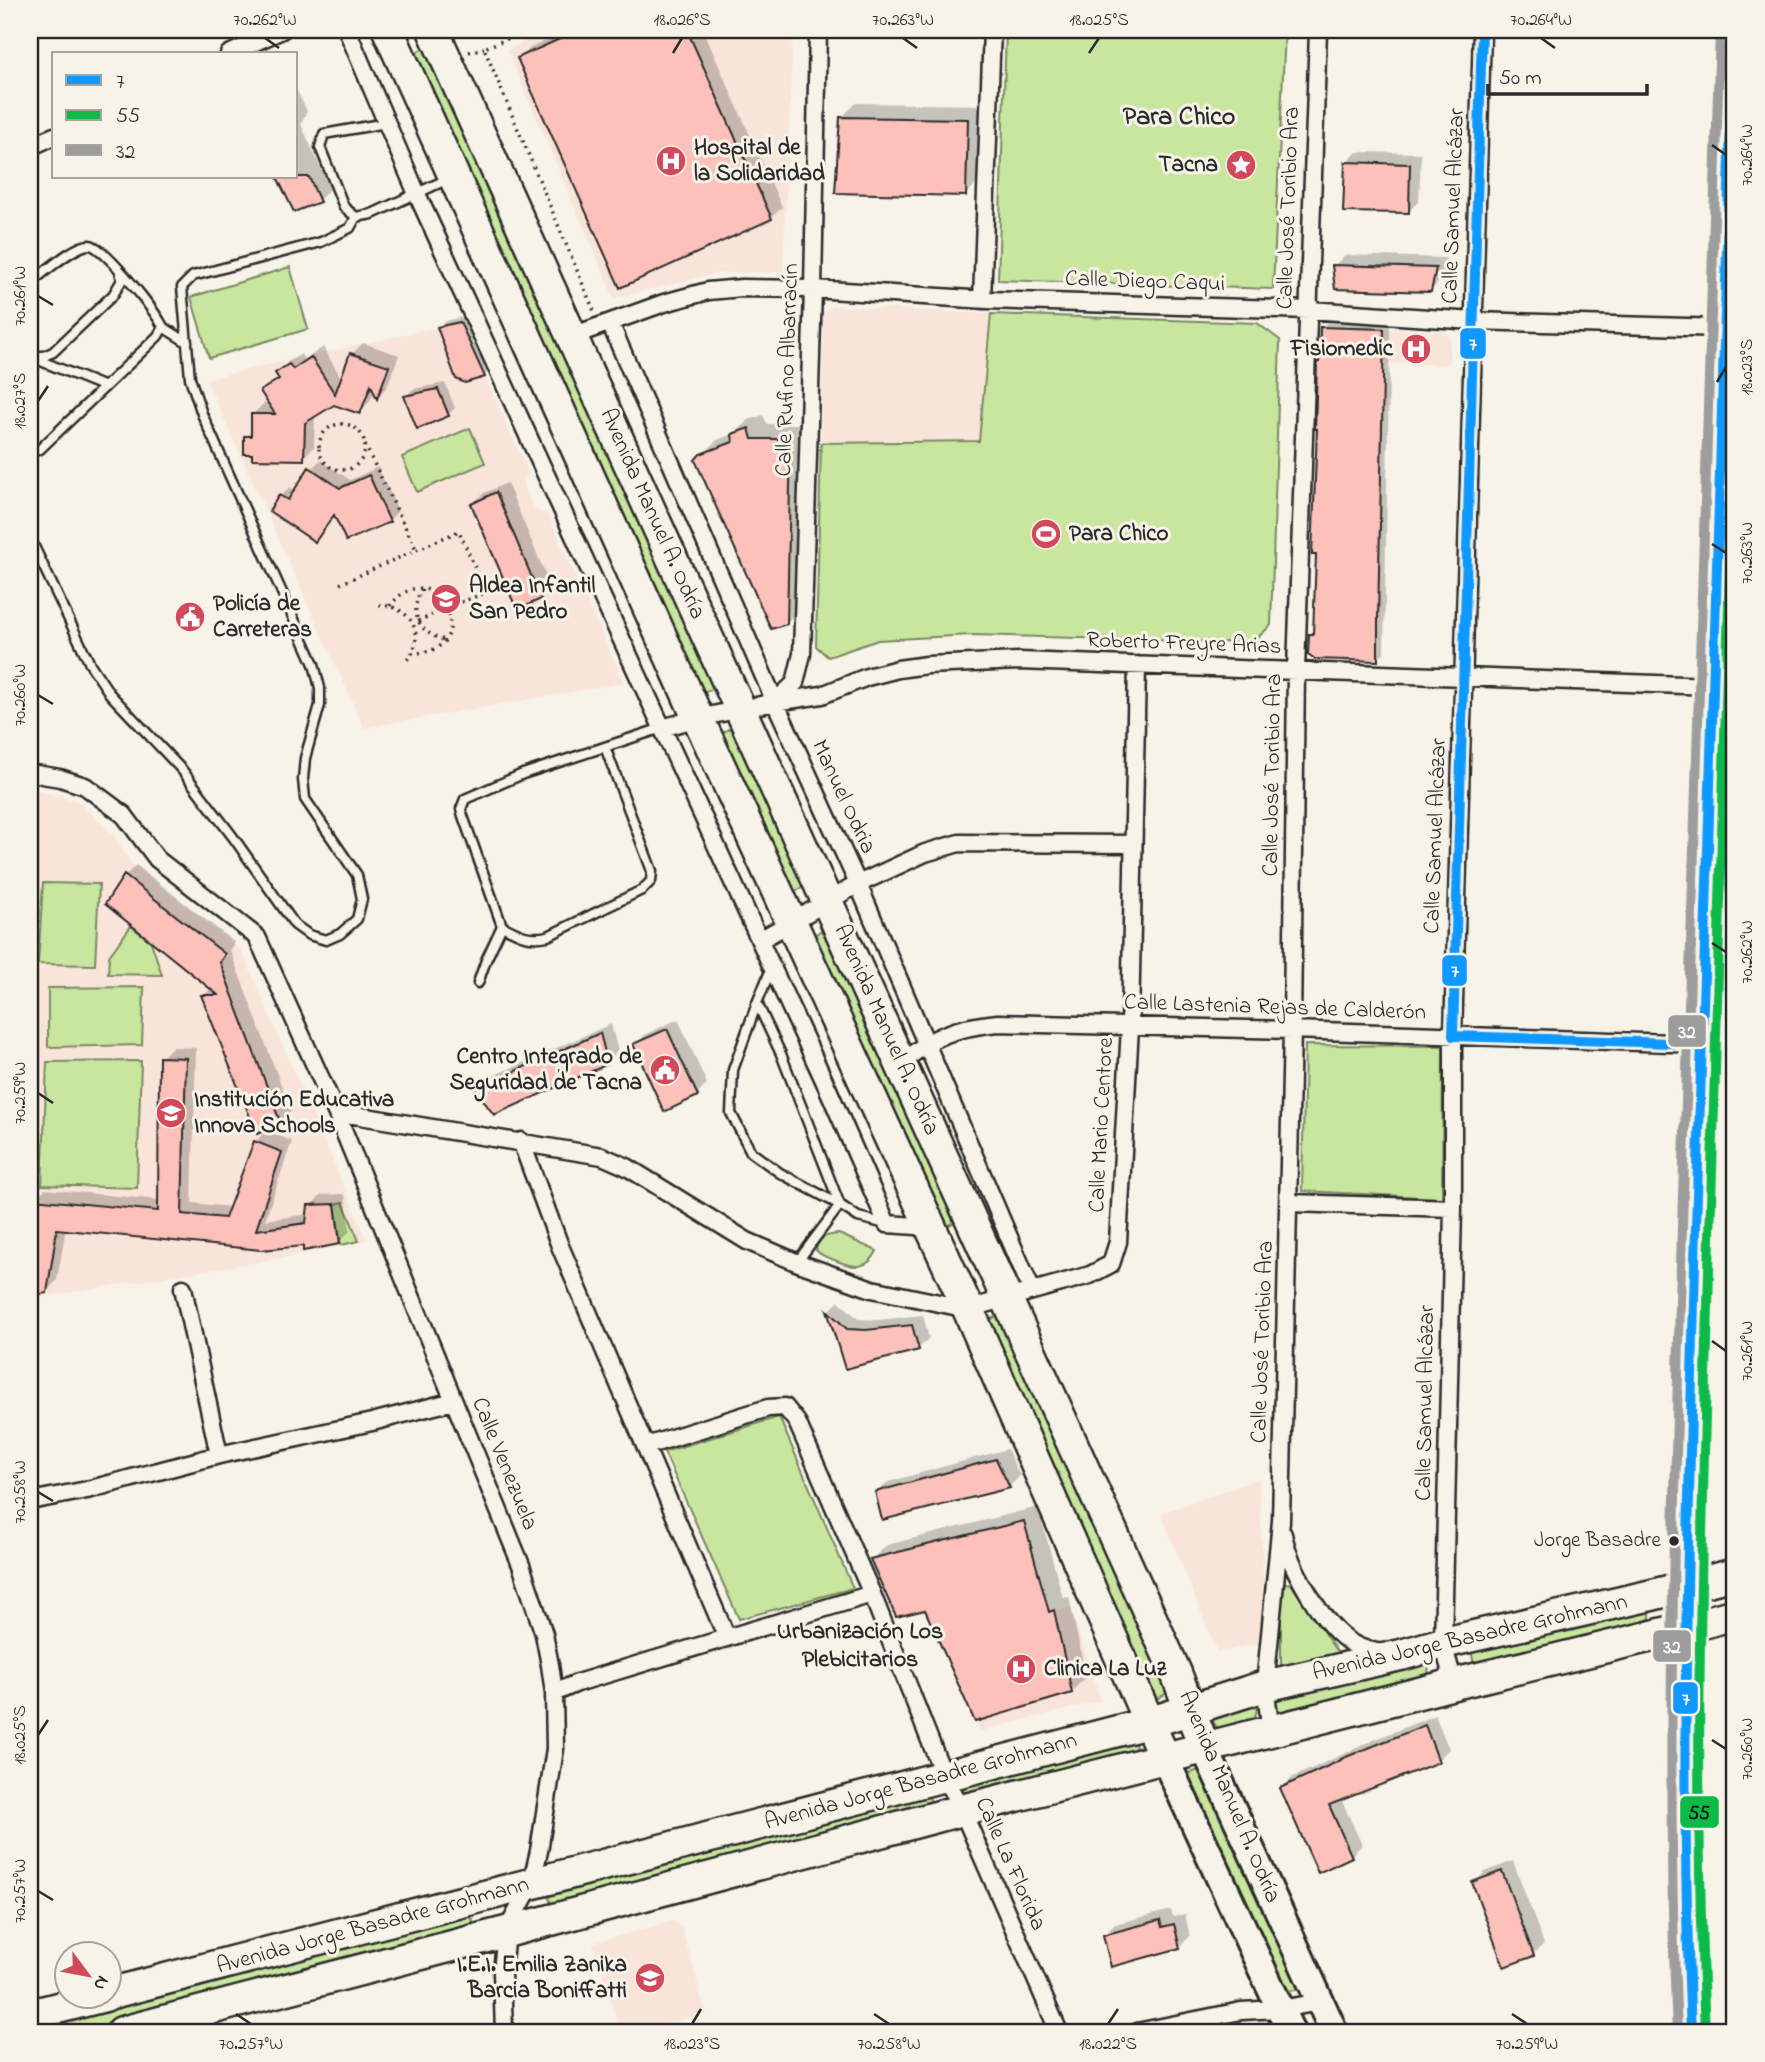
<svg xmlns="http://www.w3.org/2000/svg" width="1765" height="2062" font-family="'Indie Flower',sans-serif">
  <rect width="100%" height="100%" fill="#f7f3e8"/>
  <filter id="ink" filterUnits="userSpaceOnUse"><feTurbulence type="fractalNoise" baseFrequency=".0143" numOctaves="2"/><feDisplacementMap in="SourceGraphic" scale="14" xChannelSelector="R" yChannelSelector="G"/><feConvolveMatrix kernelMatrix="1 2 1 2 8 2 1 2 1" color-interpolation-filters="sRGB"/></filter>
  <g filter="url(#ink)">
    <!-- built -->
    <path fill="#f9e4da" d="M533 30H793L783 272 718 273 614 298 507 50 521 43Z
      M832 306 991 314 979 441 821 443 824 313Z
      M460 322 529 473 523 483 533 508 548 515 624 683 364 728 206 379Z
      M1384 329 1443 331 1450 336 1449 365 1384 363Z
      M35 790 78 801 114 835 130 862 242 951 367 1240 282 1258 30 1299V986Z
      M1259 1479 1266 1642 1217 1652 1161 1513Z
      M1070 1607 1101 1701 980 1731 938 1638Z
      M673 1921 682 1928 706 2014 629 2032H620L593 1943Z"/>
    <!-- green -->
    <path fill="#c8e69e" stroke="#7a8864" stroke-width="2" d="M1006 30H1285L1273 289 998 280Z
      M429 47 717 681 713 689 703 693 696 691 412 62 419 50Z
      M290 267 308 329 209 358 191 297Z
      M991 314 1257 323 1280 340 1271 625 1252 643 972 635 878 640 828 657 816 646 821 443 979 441Z
      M470 428 485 463 417 492 402 457Z
      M728 729 734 730 803 882 802 888 791 893 719 736Z
      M43 883 99 884 95 965 38 964Z
      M131 926 151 942 162 975 108 974 109 956Z
      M820 931 826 933 959 1219 946 1227 809 939Z
      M144 987 142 1045 48 1047V988Z
      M1305 1045 1443 1046 1442 1198 1302 1191Z
      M141 1061 137 1188 42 1185 47 1062Z
      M343 1202 359 1241 341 1245 335 1204Z
      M839 1234 877 1251C868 1270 854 1268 837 1261 829 1258 822 1257 816 1250 819 1236 827 1235 839 1234Z
      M999 1315 1173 1689 1157 1699 984 1323Z
      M779 1417 853 1588 739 1619 664 1452Z
      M1281 1582 1291 1584 1337 1652 1336 1656 1281 1669Z
      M1642 1609 1650 1612V1618L1641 1624 1484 1666 1473 1661 1472 1654 1479 1647Z
      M1424 1662 1429 1666 1428 1674 1422 1678 1285 1713 1278 1710 1275 1701 1281 1696Z
      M1251 1705 1257 1709 1255 1717 1249 1722 1221 1729 1215 1725 1212 1719 1216 1712Z
      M1133 1740 1136 1747 1131 1753 971 1795 964 1791 961 1786Z
      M1199 1770 1204 1771 1300 1985 1296 1990 1287 1991 1283 1985 1189 1779 1190 1773Z
      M918 1794 929 1797 932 1805 553 1905 549 1899 552 1890Z
      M466 1916 473 1919 470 1930 453 1936 86 2032H30V2030Z"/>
    <!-- shadow -->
    <path fill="#0003" d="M570 30H703L782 207 771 218 520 59 530 48Z
      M857 30H962L958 34Z
      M296 89 307 111 301 124 330 189 319 200 295 210 279 177H296Z
      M856 103 982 105 981 179 966 194 841 118Z
      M1357 152 1421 153 1419 201 1408 212 1346 163Z
      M1345 255 1446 258 1441 280 1430 291 1334 266Z
      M467 316 491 369 484 376 439 328 446 321Z
      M1329 321 1390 323 1384 653 1378 659 1311 634 1314 630 1322 327Z
      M363 343 399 355 387 387 377 396 375 390 370 401 360 412 334 403 315 415 314 447 303 458 246 437 253 430V414L264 403H271L262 391 279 376 277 373 288 362 301 354 304 360 323 347 342 379 352 354Z
      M445 383 455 408 448 415 406 396 413 389Z
      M763 415 767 424H805L801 608 786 623 697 461 717 440 736 433 748 420Z
      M320 460 350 480 378 467 398 511 389 521 335 514 324 531 315 540 271 510 281 496 290 487 296 491 311 469Z
      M507 483 551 587 540 597 473 504 484 493Z
      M136 865 234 942 230 950 291 1111 280 1122 204 996 212 987 107 903 125 876Z
      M678 1019 707 1084 697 1095 635 1045 646 1034Z
      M611 1024 618 1051 607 1062 477 1089 488 1078Z
      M172 1047 196 1048 192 1203 231 1207 255 1142 266 1131 292 1141 265 1220 309 1214 310 1206 321 1195 345 1194 350 1231 339 1242 305 1244 66 1228 57 1280 46 1292 30 1294V1261L34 1200 45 1189 159 1200 161 1058Z
      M839 1301 858 1319 878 1320 923 1315 929 1338 918 1349 846 1366 829 1311Z
      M1007 1449 1020 1476 1009 1487 877 1493 888 1482Z
      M1038 1507 1063 1598 1069 1597 1086 1677 1071 1692 926 1607 872 1559 887 1545Z
      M1435 1715 1449 1749 1438 1760 1341 1799 1362 1845 1351 1856 1282 1788 1293 1777 1350 1751 1354 1748Z
      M1513 1861 1544 1944 1533 1954 1474 1883 1485 1872Z
      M1171 1910 1173 1917 1185 1914 1190 1936 1179 1947 1104 1935 1115 1924Z
      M1734 2012H1735V2032H1727V2019Z"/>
    <!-- building -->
    <path fill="#fdc1ba" stroke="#2b2b2b" stroke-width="2" d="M580 30H687L772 219 620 288 517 58Z
      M840 117 968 119 966 196 835 193Z
      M1345 162 1410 164 1409 213 1343 212Z
      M277 177H309L320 202 294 212Z
      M1332 265 1436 268 1431 292 1335 289Z
      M460 322 485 377 465 383 456 379 437 327Z
      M1320 327 1384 329 1378 620V661L1315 659 1308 654 1309 634H1313L1316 555H1312L1317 429H1315L1317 362H1319Z
      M350 353 389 366 377 399 371 385 360 414 334 405 305 423 304 460 252 459V454H244V436H251V414H275L260 391 279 379 275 373 289 364 293 369 311 357 335 394Z
      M438 389 449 416 417 429 404 396Z
      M749 428 752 439H791L787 624 771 629 695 460 700 454 733 442 732 434Z
      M309 467 340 488 369 475 390 522 346 541 334 515 315 542 269 511 279 495 288 500Z
      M496 492 541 599 517 610 471 504Z
      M124 875 225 954 220 962 281 1124 257 1134 201 995H218L105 904Z
      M667 1029 698 1096 664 1112 633 1044Z
      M600 1033 608 1064 494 1115 475 1089Z
      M159 1057 186 1058 182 1214 225 1218 254 1141 282 1152 256 1230 306 1223 308 1205 335 1204 340 1244 303 1251V1246L261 1250 57 1229 47 1293 30 1296V1246L33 1199 158 1211Z
      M827 1310 847 1329 866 1330 912 1325 919 1350 845 1369Z
      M996 1459 1010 1488 882 1520 875 1492Z
      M1024 1521 1049 1612 1054 1610 1072 1693 975 1722 925 1610 896 1617 870 1559Z
      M1425 1725 1439 1762 1329 1805 1352 1857 1318 1873 1280 1788 1341 1760V1759Z
      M1502 1871 1534 1956 1504 1967 1472 1882Z
      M1160 1920 1162 1927 1174 1924 1180 1948 1111 1967 1103 1935Z"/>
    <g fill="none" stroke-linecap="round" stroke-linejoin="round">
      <!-- lane casing -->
      <g stroke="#2b2b2b" stroke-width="13">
        <path id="lane" d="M386 123 324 134 320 147 344 207 356 217 372 214 450 178
          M30 283C43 274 75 244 90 245 104 246 157 313 163 327L158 336 40 449 30 452
          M163 327 187 342
          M30 356H44L53 352 113 295 122 280 120 271
          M36 359 105 387
          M30 538 90 664 110 694 182 770 233 837 295 925 309 935 326 940 340 934 357 919 362 899 357 875 305 799 303 779 305 758 320 705V688L314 664 202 414 190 378 182 287 193 276 321 242 350 228 356 217
          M605 747 652 871 651 881 642 890 548 936C528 940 520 935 502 926L463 816 461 809 465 799 523 774 662 728
          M771 969 757 1003 781 1054 840 1205 858 1217 886 1224
          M478 983 486 960 502 926
          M757 1003 733 1070 731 1113 751 1152 780 1173 840 1205 797 1262"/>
      </g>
      <!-- street casing -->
      <g stroke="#2b2b2b" stroke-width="21">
        <path id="street" d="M347 30 417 194 828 1089 887 1224 931 1227
          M229 54 282 30
          M30 147 54 136
          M982 300 992 30
          M610 323 775 702 858 884 1032 1291
          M572 336 664 303 708 291 742 288 813 289 987 300 1309 310 1474 321 1724 328 1735 327
          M775 702 795 683 802 654 813 289 818 30
          M662 728 698 718 775 702 822 695 867 677 898 669 927 665 1019 661 1712 686
          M30 773 60 778 85 786 124 815 157 859 257 937 336 1112 521 1565 544 1634 550 1665 554 1693 555 1749 539 1851 531 1885 506 1932 502 1972 504 2032
          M760 940 858 884 925 853 959 843 1133 844
          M901 1064C932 1035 957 1027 998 1023L1292 1030 1701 1044
          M336 1112 602 1156 627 1167 747 1241 796 1262 872 1289 968 1309 1090 1275 1111 1264 1118 1242 1130 1027 1137 665
          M521 1141 560 1246 727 1638
          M1289 1203 1453 1208
          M183 1288 219 1455
          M646 1446 768 1408 785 1407 797 1422 872 1594 944 1776 962 1810 1059 2032
          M30 1501 87 1490 219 1455 372 1422 454 1401
          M1283 1534C1289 1566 1324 1628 1353 1644 1362 1649 1374 1652 1385 1653
          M1454 1684 1443 1643 1453 1208V1036L1482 30
          M554 1693 577 1683 872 1594
          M1271 1731 1265 1686 1281 1521 1292 1030 1296 670 1318 30
          M1137 2032 1241 2011 1281 2009 1320 2002"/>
      </g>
      <!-- secondary casing -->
      <g stroke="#2b2b2b" stroke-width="28">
        <path id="secondary" d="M1691 2032C1676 1778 1688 1522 1695 1267 1705 855 1720 442 1734 30"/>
      </g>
      <!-- primary casing -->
      <g stroke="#2b2b2b" stroke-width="32">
        <path id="primary" d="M1205 1749 1334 2032
          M1165 1759 1291 2032"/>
      </g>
      <!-- highway casing -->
      <g stroke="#2b2b2b" stroke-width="35">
        <path id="highway" d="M388 30 698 718 968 1309 1165 1759
          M433 30 1176 1673 1205 1749
          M108 1994 1148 1723 1265 1686 1401 1655 1443 1643 1652 1595 1735 1574
          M30 2015 105 1996
          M122 2032 506 1932 962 1810 1454 1684 1685 1628 1735 1614"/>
      </g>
      <!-- path -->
      <path stroke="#2b2b2b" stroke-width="3.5" stroke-dasharray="2 5" stroke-linecap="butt" d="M519 30 507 39 484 48 594 311
        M469 52 484 48
        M319 447a23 23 0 1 1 46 0a23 23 0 1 1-46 0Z
        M365 445 416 549
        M340 584 459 531 486 593
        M422 589C408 613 419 633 444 640
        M379 605C411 605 429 638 405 662
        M390 606C435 547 488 654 412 653
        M448 607 506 585
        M418 621 432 615"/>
      <!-- lane -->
      <use href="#lane" stroke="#f7f3e8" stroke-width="8"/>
      <!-- street -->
      <use href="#street" stroke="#f7f3e8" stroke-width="16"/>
      <!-- secondary -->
      <use href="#secondary" stroke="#f7f3e8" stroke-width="23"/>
      <!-- primary -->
      <use href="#primary" stroke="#f7f3e8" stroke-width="26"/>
      <!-- highway -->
      <use href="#highway" stroke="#f7f3e8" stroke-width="30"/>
      <!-- bus-1 casing -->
      <g stroke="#f7f3e8" stroke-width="16">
        <path id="bus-1" d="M1482 30 1453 1036 1701 1044
          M1691 2032C1679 1763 1689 1496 1696 1227 1706 828 1720 429 1734 30"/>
      </g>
      <!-- bus-2 casing -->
      <g stroke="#f7f3e8" stroke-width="16">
        <path id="bus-2" d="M1705 2031C1693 1777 1702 1524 1709 1270 1717 981 1725 692 1735 403"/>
      </g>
      <!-- bus-3 casing -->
      <g stroke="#f7f3e8" stroke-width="16">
        <path id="bus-3" d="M1677 2032C1665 1764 1675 1496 1682 1227 1692 828 1706 429 1720 30"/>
      </g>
      <!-- bus-1 -->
      <use href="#bus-1" stroke="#0f99ff" stroke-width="10"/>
      <!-- bus-2 -->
      <use href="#bus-2" stroke="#0cba48" stroke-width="10"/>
      <!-- bus-3 -->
      <use href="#bus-3" stroke="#9d9d9d" stroke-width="10"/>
    </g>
  </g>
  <!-- ticks -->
  <path fill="none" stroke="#2b2b2b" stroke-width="2.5" d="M265 38 279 48M903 38 917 48M1541 38 1555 48M673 53 682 38M1089 53 1099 38M1712 145 1726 155M38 296 53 305M1717 382 1726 367M38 401 48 386M1712 544 1726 553M38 695 53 704M1712 943 1726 952M38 1093 53 1103M1712 1341 1726 1351M38 1492 53 1501M38 1735 48 1720M1712 1740 1726 1749M38 1891 53 1900M236 2014 251 2024M874 2014 889 2024M1512 2014 1527 2024M692 2024 701 2009M1108 2024 1118 2009"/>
  <!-- icons -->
  <defs>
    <g id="hospital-disc" transform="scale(1.575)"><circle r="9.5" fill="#d1495b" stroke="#f7f3e8"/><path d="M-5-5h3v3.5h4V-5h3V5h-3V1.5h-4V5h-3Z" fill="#fff"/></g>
    <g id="sight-disc" transform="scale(1.575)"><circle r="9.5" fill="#d1495b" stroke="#f7f3e8"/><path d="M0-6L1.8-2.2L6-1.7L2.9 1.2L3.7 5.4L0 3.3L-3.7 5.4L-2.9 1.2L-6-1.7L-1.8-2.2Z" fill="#fff"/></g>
    <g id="stadium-disc" transform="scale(1.575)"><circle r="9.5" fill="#d1495b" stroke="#f7f3e8"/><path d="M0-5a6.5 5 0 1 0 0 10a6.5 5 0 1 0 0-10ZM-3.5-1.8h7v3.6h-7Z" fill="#fff"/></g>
    <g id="school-disc" transform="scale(1.575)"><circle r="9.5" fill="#d1495b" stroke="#f7f3e8"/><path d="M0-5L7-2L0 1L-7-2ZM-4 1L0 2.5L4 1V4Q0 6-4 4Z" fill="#fff"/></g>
    <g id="civic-disc" transform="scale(1.575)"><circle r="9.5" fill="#d1495b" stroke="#f7f3e8"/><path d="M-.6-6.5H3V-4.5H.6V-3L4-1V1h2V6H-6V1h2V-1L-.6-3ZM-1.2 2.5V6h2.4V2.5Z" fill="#fff"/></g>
  </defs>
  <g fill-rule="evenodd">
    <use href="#hospital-disc" x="671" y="161"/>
    <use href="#sight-disc" x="1241" y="165"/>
    <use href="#hospital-disc" x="1416" y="349"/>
    <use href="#stadium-disc" x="1046" y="534"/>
    <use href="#school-disc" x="446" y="599"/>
    <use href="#civic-disc" x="190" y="617"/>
    <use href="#civic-disc" x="665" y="1070"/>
    <use href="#school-disc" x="171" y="1113"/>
    <use href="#hospital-disc" x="1021" y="1669"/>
    <use href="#school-disc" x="650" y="1978"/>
  </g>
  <!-- markers -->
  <circle fill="#2b2b2b" stroke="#f7f3e8" stroke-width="2.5" cx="1674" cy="1541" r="6"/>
  <g text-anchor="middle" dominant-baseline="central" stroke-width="6" stroke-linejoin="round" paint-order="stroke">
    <!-- bus labels -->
    <g font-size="21" fill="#2b2b2b" stroke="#f7f3e8" text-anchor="end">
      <text x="1661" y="1541">Jorge Basadre</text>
    </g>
    <!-- poi labels -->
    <g font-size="23" font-weight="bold" fill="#2b2b2b" stroke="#f7f3e8" text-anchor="start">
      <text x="694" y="148">Hospital de<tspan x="694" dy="26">la Solidaridad</tspan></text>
      <text x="1218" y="165" text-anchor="end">Tacna</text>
      <text x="1393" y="349" text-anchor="end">Fisiomedic</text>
      <text x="1069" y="534">Para Chico</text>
      <text x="469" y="586">Aldea Infantil<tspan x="469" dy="26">San Pedro</tspan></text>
      <text x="213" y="604">Policía de<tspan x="213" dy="26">Carreteras</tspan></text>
      <text x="642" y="1057" text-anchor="end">Centro Integrado de<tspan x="642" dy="26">Seguridad de Tacna</tspan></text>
      <text x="194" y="1100">Institución Educativa<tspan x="194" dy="26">Innova Schools</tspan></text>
      <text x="1044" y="1669">Clinica La Luz</text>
      <text x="627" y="1965" text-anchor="end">I.E.I. Emilia Zanika<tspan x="627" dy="26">Barcia Boniffatti</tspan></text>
    </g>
    <!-- street labels -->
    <g font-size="23" fill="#2b2b2b" stroke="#f7f3e8">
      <text transform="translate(1454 206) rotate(-88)">Calle Samuel Alcázar</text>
      <text transform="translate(1289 208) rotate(-88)">Calle José Toribio Ara</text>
      <text transform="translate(1145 282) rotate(2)">Calle Diego Caqui</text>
      <text transform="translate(788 370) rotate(-88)">Calle Rufino Albarracín</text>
      <text transform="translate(652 514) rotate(66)">Avenida Manuel A. Odría</text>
      <text transform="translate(1184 644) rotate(2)">Roberto Freyre Arias</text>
      <text transform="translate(1273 775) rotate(-89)">Calle José Toribio Ara</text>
      <text transform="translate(843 797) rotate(65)">Manuel Odria</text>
      <text transform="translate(1436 836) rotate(-88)">Calle Samuel Alcázar</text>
      <text transform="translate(1275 1008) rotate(2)">Calle Lastenia Rejas de Calderón</text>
      <text transform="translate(886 1030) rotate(66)">Avenida Manuel A. Odría</text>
      <text transform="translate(1102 1125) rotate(-87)">Calle Mario Centore</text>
      <text transform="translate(1263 1342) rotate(-88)">Calle José Toribio Ara</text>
      <text transform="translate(1426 1403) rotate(-89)">Calle Samuel Alcázar</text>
      <text transform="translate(504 1464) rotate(68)">Calle Venezuela</text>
      <text transform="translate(1470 1638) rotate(-13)">Avenida Jorge Basadre Grohmann</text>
      <text transform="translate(921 1782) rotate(-15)">Avenida Jorge Basadre Grohmann</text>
      <text transform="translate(1229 1797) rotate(67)">Avenida Manuel A. Odría</text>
      <text transform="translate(1010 1864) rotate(66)">Calle La Florida</text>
      <text transform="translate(373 1926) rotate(-15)">Avenida Jorge Basadre Grohmann</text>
    </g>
    <!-- neighbourhood labels -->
    <g font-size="24" font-weight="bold" fill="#2b2b2b" stroke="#f7f3e8">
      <text x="860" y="1632">Urbanización Los<tspan x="860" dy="28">Plebicitarios</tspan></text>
    </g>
    <!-- quarter labels -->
    <g font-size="26" font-weight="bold" fill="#2b2b2b" stroke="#f7f3e8">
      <text x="1179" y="118">Para Chico</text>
    </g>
  </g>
  <g stroke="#f7f3e8" stroke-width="2.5">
    <rect x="1459" y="327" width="28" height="33" rx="7" fill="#0f99ff"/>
    <rect x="1441" y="954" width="27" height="33" rx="7" fill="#0f99ff"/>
    <rect x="1667" y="1014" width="40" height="34" rx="7" fill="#9d9d9d"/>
    <rect x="1652" y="1629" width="40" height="34" rx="7" fill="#9d9d9d"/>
    <rect x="1672" y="1681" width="27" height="34" rx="7" fill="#0f99ff"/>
    <rect x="1679" y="1795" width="41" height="34" rx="7" fill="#0cba48"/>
  </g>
  <g font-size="19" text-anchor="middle" font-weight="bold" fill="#fff">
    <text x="1473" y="350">7</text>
    <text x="1455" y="977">7</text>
    <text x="1687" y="1038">32</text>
    <text x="1672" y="1653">32</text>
    <text x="1686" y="1705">7</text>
  </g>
  <g font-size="19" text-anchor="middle" font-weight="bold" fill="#111">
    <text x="1699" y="1819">55</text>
  </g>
  <!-- margin -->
  <rect width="1765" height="2062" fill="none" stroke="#f7f3e8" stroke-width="77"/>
  <!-- legend -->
  <rect x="52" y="52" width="245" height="126" fill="#f7f3e8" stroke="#a5a39c" stroke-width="2"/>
  <rect x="66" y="75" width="35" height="10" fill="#0f99ff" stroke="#a5a39c" stroke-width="2"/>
  <text x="116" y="88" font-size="21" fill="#2b2b2b">7</text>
  <rect x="66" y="110" width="35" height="10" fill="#0cba48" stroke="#a5a39c" stroke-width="2"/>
  <text x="116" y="122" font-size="21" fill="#2b2b2b">55</text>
  <rect x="66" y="145" width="35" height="10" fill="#9d9d9d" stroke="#a5a39c" stroke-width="2"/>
  <text x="116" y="158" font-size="21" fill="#2b2b2b">32</text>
  <!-- north arrow -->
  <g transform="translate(88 1975) rotate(122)"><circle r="33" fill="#f7f3e8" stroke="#a5a39c" stroke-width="2"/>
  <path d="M0-5L12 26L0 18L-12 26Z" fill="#d1495b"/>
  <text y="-10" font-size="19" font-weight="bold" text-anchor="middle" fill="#2b2b2b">N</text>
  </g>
  <!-- scale -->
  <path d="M1488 84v10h159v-10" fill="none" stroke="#2b2b2b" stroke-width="3.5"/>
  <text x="1499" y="84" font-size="21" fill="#2b2b2b" stroke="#f7f3e8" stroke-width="5" paint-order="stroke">50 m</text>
  <rect x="38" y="38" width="1688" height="1986" fill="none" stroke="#2b2b2b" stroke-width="2.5"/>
  <g font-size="18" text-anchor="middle" fill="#2b2b2b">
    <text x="265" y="25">70.262°W</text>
    <text x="682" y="25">18.026°S</text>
    <text x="903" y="25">70.263°W</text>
    <text x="1099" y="25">18.025°S</text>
    <text x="1541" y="25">70.264°W</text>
    <text transform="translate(1746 155) rotate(-90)" y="6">70.264°W</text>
    <text transform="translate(19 296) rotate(-90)" y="6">70.261°W</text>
    <text transform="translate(1746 367) rotate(-90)" y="6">18.023°S</text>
    <text transform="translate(19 401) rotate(-90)" y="6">18.027°S</text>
    <text transform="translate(1746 553) rotate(-90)" y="6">70.263°W</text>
    <text transform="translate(19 695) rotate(-90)" y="6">70.260°W</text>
    <text transform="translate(1746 952) rotate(-90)" y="6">70.262°W</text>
    <text transform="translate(19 1093) rotate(-90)" y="6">70.259°W</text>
    <text transform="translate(1746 1351) rotate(-90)" y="6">70.261°W</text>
    <text transform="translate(19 1492) rotate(-90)" y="6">70.258°W</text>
    <text transform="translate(19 1735) rotate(-90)" y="6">18.025°S</text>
    <text transform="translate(1746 1749) rotate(-90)" y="6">70.260°W</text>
    <text transform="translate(19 1891) rotate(-90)" y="6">70.257°W</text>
    <text x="251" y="2049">70.257°W</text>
    <text x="692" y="2049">18.023°S</text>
    <text x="889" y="2049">70.258°W</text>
    <text x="1108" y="2049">18.022°S</text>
    <text x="1527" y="2049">70.259°W</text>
  </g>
</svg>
